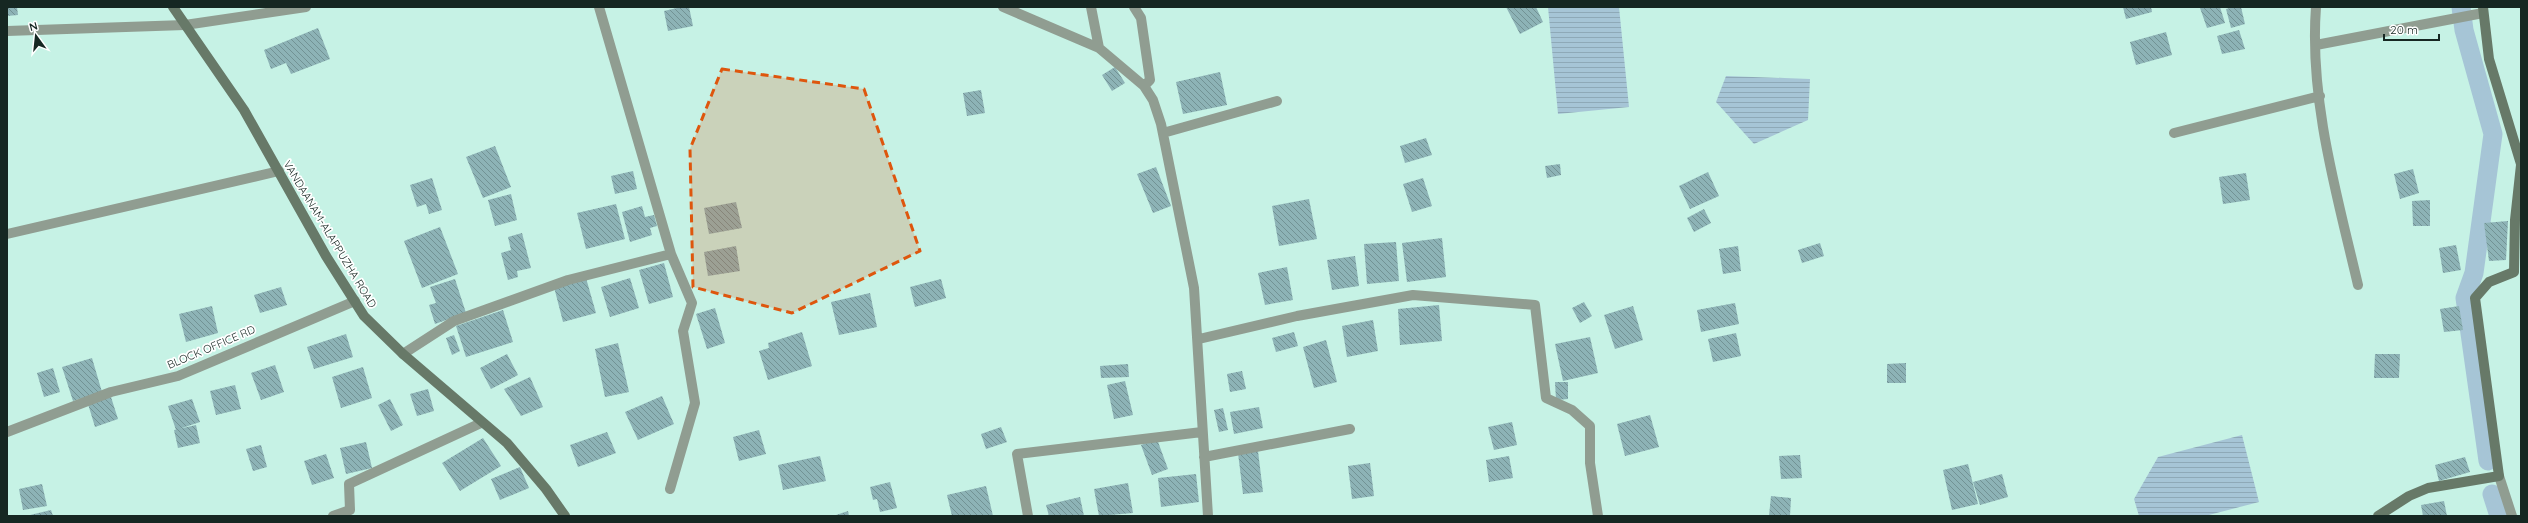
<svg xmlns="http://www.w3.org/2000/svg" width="2528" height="523" font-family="Quicksand,sans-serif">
  <defs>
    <pattern id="water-rules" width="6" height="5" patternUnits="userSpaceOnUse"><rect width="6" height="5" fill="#a6c5d6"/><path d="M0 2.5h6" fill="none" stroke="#8ea9b7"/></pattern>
    <pattern id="building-back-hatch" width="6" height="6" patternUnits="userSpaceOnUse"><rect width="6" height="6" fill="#8db3b6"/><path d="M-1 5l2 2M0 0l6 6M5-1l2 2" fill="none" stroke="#729294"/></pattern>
  </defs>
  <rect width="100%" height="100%" fill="#c6f2e5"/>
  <!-- water -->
  <path fill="url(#water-rules)" d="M1548 7H1619L1629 107 1558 114Z
    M1726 76 1810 79 1808 120 1754 144 1716 102Z
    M2242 435 2259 502 2205 516H2139L2134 499 2158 457Z"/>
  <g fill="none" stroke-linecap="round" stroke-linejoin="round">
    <!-- canal -->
    <path stroke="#a6c5d6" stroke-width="19" d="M2461 7 2464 30 2493 134 2474 273 2465 298 2488 461
      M2492 494 2499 516"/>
  </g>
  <!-- building -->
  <path fill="url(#building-back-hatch)" d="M7 7H17L18 15 7 16Z
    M681 7H689L693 26 668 31 664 11Z
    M1506 7H1536L1543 22 1520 34Z
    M2123 7H2151L2152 12 2126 19Z
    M2220 7 2225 23 2207 28 2200 8Z
    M2233 7H2241L2245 24 2231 28 2226 9Z
    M318 28 330 59 291 74 286 63 271 69 264 50Z
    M2239 30 2245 49 2222 54 2217 36Z
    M2166 32 2172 55 2136 65 2130 42Z
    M1115 67 1125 83 1112 91 1102 75Z
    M1220 72 1227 105 1183 114 1176 82Z
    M981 90 985 113 967 116 963 93Z
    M1426 138 1432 155 1405 163 1400 146Z
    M495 146 511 187 483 198 466 157Z
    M1560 164 1561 175 1547 178 1545 166Z
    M1156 167 1171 206 1153 213 1137 174Z
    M2413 169 2419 193 2400 199 2394 174Z
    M633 171 637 189 615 194 611 176Z
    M1708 172 1719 196 1690 209 1679 186Z
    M2246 173 2250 200 2223 204 2219 177Z
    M432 178 442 210 429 214 426 204 417 207 410 185Z
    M1423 178 1432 206 1412 212 1403 184Z
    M511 194 517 220 495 226 488 200Z
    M1309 199 1317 239 1279 246 1272 206Z
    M2430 200V226H2413L2412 201Z
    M736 202 742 228 709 234 704 208Z
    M616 204 625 239 586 249 577 213Z
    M642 206 645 217 654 215 657 226 650 228 652 235 630 242 622 212Z
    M1704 209 1711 223 1694 232 1687 218Z
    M2508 221 2506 260 2489 261 2484 223Z
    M440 227 458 274 422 288 404 241Z
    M522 233 531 268 517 271 518 277 508 280 501 253 511 250 508 237Z
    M1442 238 1446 277 1407 282 1402 243Z
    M1396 242 1399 281 1367 284 1364 244Z
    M1820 243 1824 256 1802 263 1798 250Z
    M2456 245 2461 270 2443 273 2439 248Z
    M736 246 740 271 708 276 704 252Z
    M1738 246 1741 271 1723 274 1719 249Z
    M1355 256 1359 286 1332 290 1327 260Z
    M664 263 673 297 649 304 639 270Z
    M1287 267 1293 300 1265 305 1258 273Z
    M586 278 596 313 563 322 554 287Z
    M630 278 639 308 610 317 601 287Z
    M455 279 466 313 435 324 429 305 436 303 430 287Z
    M941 279 946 298 915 307 910 287Z
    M281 287 287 305 260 313 254 295Z
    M870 293 877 327 839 335 831 302Z
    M1584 302 1592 316 1580 323 1572 308Z
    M1735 303 1739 324 1701 332 1697 310Z
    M1439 305 1442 341 1400 345 1398 309Z
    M212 306 218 333 186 342 179 314Z
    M1633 306 1643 340 1615 349 1604 315Z
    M2459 306 2463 330 2444 332 2440 309Z
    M715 308 725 343 707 349 696 314Z
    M503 310 513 342 466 357 456 326Z
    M1373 320 1378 351 1347 357 1342 326Z
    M802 332 812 366 768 380 759 351 769 348 768 343Z
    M1294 332 1298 346 1276 352 1272 338Z
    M1736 333 1741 356 1713 362 1708 339Z
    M346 334 353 357 314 369 307 347Z
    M454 335 460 351 452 355 446 338Z
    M1590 337 1598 373 1563 381 1555 344Z
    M1326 340 1337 382 1314 388 1303 347Z
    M618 343 629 392 605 397 595 349Z
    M507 354 518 375 491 389 480 368Z
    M2375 354H2400L2399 378H2374Z
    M92 358 102 392 73 401 62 367Z
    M1906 363V383H1887V364Z
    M1128 364 1129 377 1101 378 1100 366Z
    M275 365 284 392 261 400 251 373Z
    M363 367 372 398 341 408 332 377Z
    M53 368 60 392 44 397 37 373Z
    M1242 371 1246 389 1230 392 1227 374Z
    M530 377 543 407 521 416 504 389Z
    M1125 381 1133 415 1114 419 1107 385Z
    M1555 382H1568V399L1556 400Z
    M235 385 241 409 216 415 210 391Z
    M428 389 434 411 417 416 410 394Z
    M662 396 674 424 638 440 625 412Z
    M111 397 118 419 95 427 88 404Z
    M192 399 200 422 176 430 168 406Z
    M390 399 403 425 391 431 378 405Z
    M1259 407 1263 428 1234 434 1230 412Z
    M1223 408 1228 430 1219 432 1214 410Z
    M1650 415 1659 447 1625 456 1617 424Z
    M1512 422 1517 445 1494 450 1488 427Z
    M196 425 200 443 178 448 174 430Z
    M1001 427 1007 442 986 449 981 434Z
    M759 430 766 454 739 461 733 437Z
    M607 432 616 453 578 467 570 445Z
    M483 438 501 466 460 491 442 463Z
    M1157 439 1168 469 1152 475 1141 445Z
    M366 442 372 468 346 474 340 448Z
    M261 445 267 467 253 471 246 449Z
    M1258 451 1263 492 1243 494 1238 453Z
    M326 454 334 478 312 485 304 461Z
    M1800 455 1802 478 1781 479 1779 456Z
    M820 456 826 481 783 490 778 465Z
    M1509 456 1513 478 1489 482 1486 460Z
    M2465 457 2470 472 2439 481 2435 465Z
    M1370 463 1374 496 1352 499 1348 466Z
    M1968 464 1978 504 1952 510 1943 470Z
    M520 467 529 488 500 500 491 479Z
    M1196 474 1199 502 1161 507 1158 478Z
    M2002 474 2008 497 1980 505 1973 482Z
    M890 482 897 508 880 512 877 499 873 500 870 487Z
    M1128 483 1133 513 1099 516 1094 489Z
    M42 484 47 506 23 510 19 489Z
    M986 486 993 516H952L947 495Z
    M1771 496 1791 498 1790 516H1769Z
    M1080 497 1084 516H1049L1046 505Z
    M2444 501 2447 516H2423L2421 505Z
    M51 510 53 516H30V515Z
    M848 511 849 516H833Z"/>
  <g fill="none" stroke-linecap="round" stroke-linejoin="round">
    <!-- minor -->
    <path stroke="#909d91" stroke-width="10" d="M599 7 671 254 692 303 683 331 695 403 670 489
      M1003 7 1099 48 1144 86 1153 100 1161 124 1194 288 1208 516
      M1091 7 1099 48
      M1134 7 1141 18 1150 80 1144 86
      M2316 7C2309 100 2337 195 2358 285
      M7 31 185 25 306 7
      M2316 45 2483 13
      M1163 133 1277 101
      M2174 133 2320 96
      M7 234 279 171
      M1199 339 1297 316 1413 295 1535 305 1546 398 1572 410 1590 426V463L1598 516
      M403 354 454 321 568 280 671 254
      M7 432 111 392 178 376 355 301
      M1204 457 1350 429
      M2499 476 2512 516
      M333 516 350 510 349 484 481 423
      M1028 516 1017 454 1202 432"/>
    <!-- secondary -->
    <path stroke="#677968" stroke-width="10" d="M173 7 244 110 326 256 364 316 403 354 507 443 546 489 565 516
      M2483 7 2489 59 2521 164
      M2378 516 2409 496 2428 488 2499 476 2475 298 2489 282 2514 272 2515 220 2521 165"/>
  </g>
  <!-- marked area -->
  <path fill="#de560d" fill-opacity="0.2" stroke="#de560d" stroke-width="3" stroke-dasharray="8 5" stroke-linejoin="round" d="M722 69 864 89 920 251 792 313 693 287 690 149Z"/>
  <g text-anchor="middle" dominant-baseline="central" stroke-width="3.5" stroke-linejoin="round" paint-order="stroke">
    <!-- street labels -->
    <g font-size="11" fill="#162722" stroke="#fff">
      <text transform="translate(330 234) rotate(59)">VANDAANAM-ALAPPUZHA ROAD</text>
      <text transform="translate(211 347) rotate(-23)">BLOCK OFFICE RD</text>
    </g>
  </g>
  <!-- border -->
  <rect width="2528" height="523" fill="none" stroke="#162722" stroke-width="16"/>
  <!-- north arrow -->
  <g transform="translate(36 36) rotate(345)" stroke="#ffffff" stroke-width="3" paint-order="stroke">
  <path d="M0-3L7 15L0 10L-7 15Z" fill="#162722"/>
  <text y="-6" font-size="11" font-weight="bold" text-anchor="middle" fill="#162722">N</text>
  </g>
  <!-- scale -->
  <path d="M2384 34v6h55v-6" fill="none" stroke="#162722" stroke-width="2"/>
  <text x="2390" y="34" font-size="12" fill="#162722" stroke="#ffffff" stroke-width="3" paint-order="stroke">20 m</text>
</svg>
